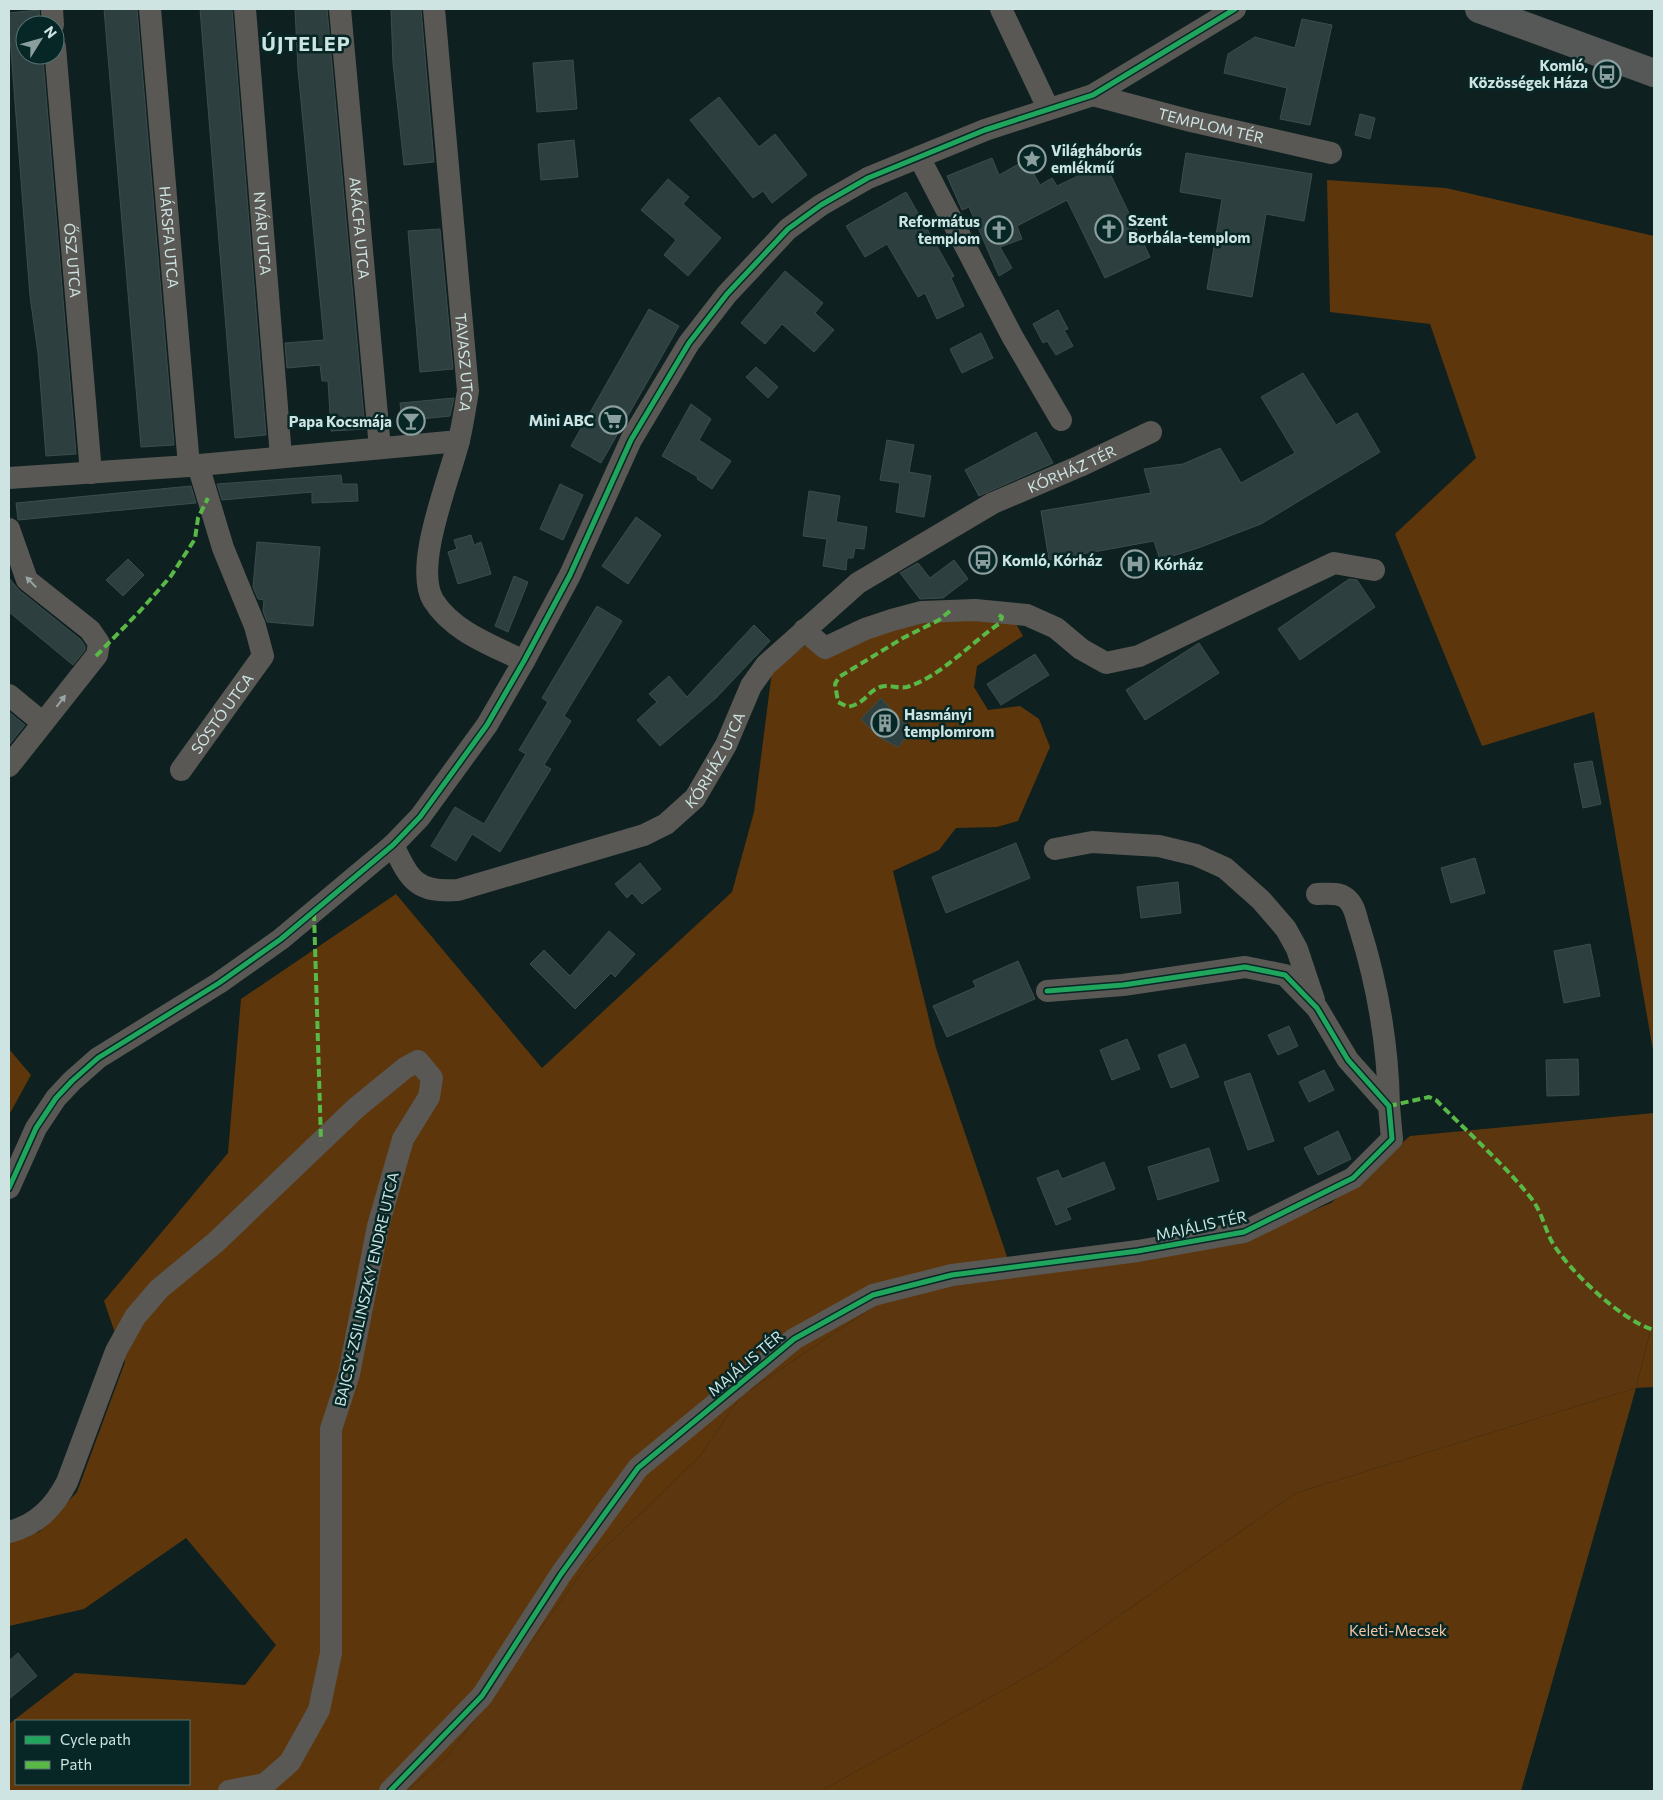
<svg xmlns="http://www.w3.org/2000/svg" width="1663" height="1800" font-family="Commissioner,sans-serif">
  <rect width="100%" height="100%" fill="#0e201f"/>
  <!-- green -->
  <path fill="#5c360f" d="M1654 1113V1316L1636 1388 1296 1493 1048 1665 821 1791H406L448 1756 587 1565 700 1456 741 1396 885 1299 1013 1274 1263 1231 1331 1203 1410 1136Z"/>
  <!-- forest -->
  <path fill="#5e360b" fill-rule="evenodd" d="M1327 180 1446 188 1654 236V1056L1594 712 1482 746 1395 534 1476 458 1430 324 1330 312Z
    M915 615 1015 622 1023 636 977 666 974 687 988 710 1020 706 1039 719 1050 747 1018 821 997 827 956 828 939 850 893 871 936 1048 1013 1274 885 1299 741 1396 700 1456 587 1565 448 1756 406 1791H9V1724L75 1673 245 1685 276 1645 186 1538 84 1609 9 1626V1539L39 1532 77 1492 125 1362 104 1301 228 1153 241 999 396 894 542 1068 732 892 754 812 772 671 811 641ZM16 1721H189V1784H16Z
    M9 1049 31 1075 9 1115Z
    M1654 1316V1387L1636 1388 1521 1791H821L1048 1665 1296 1493 1636 1388Z"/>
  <!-- building -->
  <path fill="#2d3f3e" stroke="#3c4d4c" d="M104 9H137L174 445 141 447Z
    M200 9H232L266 435 235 438Z
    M295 9H327L365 429 331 431 328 381H322L320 365 287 368 285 343 324 340 298 70Z
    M391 9H421L434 162 404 165 393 63Z
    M39 10 40 25H25V60L43 59 76 454 46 456 38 353 30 296 9 25V13Z
    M1302 19 1332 25 1310 125 1280 119 1287 88 1224 73 1228 54 1255 37 1295 48Z
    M573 60 577 109 537 112 533 63Z
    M719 97 759 147 775 134 807 175 772 203 763 191 753 198 690 120Z
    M1360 114 1375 118 1370 139 1355 135Z
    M574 140 578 177 541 180 538 144Z
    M1186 153 1312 174 1304 221 1266 214 1252 297 1207 289 1222 199 1180 192Z
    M992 158 999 175 1026 160 1040 185 1052 178 1057 186 1105 163 1150 257 1105 278 1067 200 1017 226 1022 239 1000 247 1012 268 999 276 969 207 962 210 947 176Z
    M668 179 689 197 683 204 721 238 688 276 664 255 676 240 641 210Z
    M906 192 954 276 951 278 964 306 937 319 925 293 918 297 887 244 865 257 846 226Z
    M440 229 453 369 420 372 408 231Z
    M785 271 823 303 815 313 834 330 814 352 782 324 765 344 741 323Z
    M649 309 679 326 601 463 571 446Z
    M1058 310 1068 329 1064 330 1073 346 1056 355 1047 341 1043 343 1033 324Z
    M981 333 993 358 962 373 950 349Z
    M756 367 778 387 768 398 746 377Z
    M1303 373 1336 425 1357 413 1380 452 1261 524 1198 548 1160 560 1154 541 1049 560 1041 511 1151 493 1144 469 1183 464 1220 448 1241 483 1295 453 1261 397Z
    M454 398 450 416 402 421 400 403Z
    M691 404 711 419 699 440 731 461 712 489 697 479 698 477 662 456Z
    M1036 432 1053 463 979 496 965 470Z
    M887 440 914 445 909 472 931 476 924 517 896 512 900 483 880 480Z
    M341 475 342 484H357L358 501 312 503V492L222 500 217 484Z
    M560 484 583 495 563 540 540 529Z
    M191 486 196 503 18 520 16 503Z
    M809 491 840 496 836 522 867 527 864 549 855 548 853 558H847L846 570 823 566 827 539 803 536Z
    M636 517 661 535 628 584 602 566Z
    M471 535 474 545 481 542 491 574 458 584 448 552 457 549 454 540Z
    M257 542 320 547 313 626 267 622 263 611 264 600 258 599 253 587Z
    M128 559 144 575 123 596 106 580Z
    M954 560 968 579 943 598 920 599 900 573 918 563 930 578Z
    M514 576 528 582 508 632 495 626Z
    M9 578 19 590 80 639 85 646V650L73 665 9 612Z
    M1349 579 1357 580 1375 607 1300 660 1278 629Z
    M597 606 622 621 564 716 571 721 544 765 551 769 500 852 472 834 456 861 431 846 455 807 484 824 526 754 519 750 548 702 542 698Z
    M754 625 770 641 716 698 660 746 637 720 657 702 649 694 669 676 687 697Z
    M1199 643 1219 673 1145 720 1126 690Z
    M1035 654 1049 675 1001 705 987 684Z
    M881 698 902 722 907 724 911 732 898 747 879 737 861 719Z
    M9 712 25 725 9 745Z
    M1592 761 1601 804 1583 808 1574 764Z
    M1016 843 1030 878 946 913 932 877Z
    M1475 858 1485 893 1451 903 1441 868Z
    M640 863 661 889 642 904 632 893 627 898 615 884Z
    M1178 882 1181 913 1141 918 1137 887Z
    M609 931 635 954 615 977 611 973 575 1009 530 964 544 950 570 976Z
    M1590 944 1600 996 1564 1003 1554 951Z
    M1018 961 1035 999 947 1037 933 1006 976 987 973 981Z
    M1289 1026 1298 1046 1278 1055 1268 1035Z
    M1127 1039 1140 1069 1112 1080 1100 1050Z
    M1185 1044 1199 1077 1171 1088 1158 1055Z
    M1578 1059 1579 1095 1547 1096 1546 1060Z
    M1324 1070 1334 1090 1309 1102 1299 1082Z
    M1250 1073 1274 1141 1248 1150 1224 1082Z
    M1338 1131 1351 1159 1318 1175 1304 1148Z
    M1209 1148 1219 1181 1158 1200 1148 1167Z
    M1104 1162 1115 1189 1066 1208 1071 1219 1056 1225 1037 1178 1058 1170 1062 1179Z
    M18 1653 37 1676 9 1699V1661Z"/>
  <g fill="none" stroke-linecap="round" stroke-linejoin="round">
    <!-- minor -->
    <g stroke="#595855" stroke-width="22">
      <path d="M52 9 53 25"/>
      <path id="s1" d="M150 9 189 466"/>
      <path id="s2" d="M245 9 281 457"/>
      <path id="s3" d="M340 9 380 448"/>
      <path id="s4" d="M434 9 468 391C465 408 463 424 459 440 450 478 413 565 433 600 453 632 492 645 524 661"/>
      <path d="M1001 9 1048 108"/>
      <path id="s5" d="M55 47 91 473"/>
      <path id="s6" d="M1093 95 1191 121 1331 153"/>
      <path d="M919 157 1012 336 1061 420"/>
      <path d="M9 478 189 466 459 441"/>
      <path d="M9 529 27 580 90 630 99 643 97 655 9 766"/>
      <path d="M804 630 825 648 865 629 892 620 922 612 975 610 1027 615 1056 628 1081 649 1106 663 1139 656 1334 563 1374 570"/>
      <path d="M9 695 43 723"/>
      <path id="s7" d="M181 770 263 656 255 626 223 548 198 465"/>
      <path id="s8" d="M393 845C410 880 416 893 458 890L644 835 666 824 695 798 726 745 751 686 766 665 858 583 993 503 1080 466 1151 432"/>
      <path d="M1055 849 1092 842 1159 846 1196 855 1225 868 1261 900 1286 929 1297 949 1314 1000"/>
      <path d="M1317 894C1327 894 1338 892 1346 898 1356 906 1356 919 1360 929 1378 987 1388 1045 1389 1106"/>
      <path d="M9 1188 36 1128 56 1098 72 1081 98 1058 219 983 281 939 393 845 420 817 487 725 524 661 570 575 631 440 689 343 727 294 788 229 821 205 868 178 985 130 1093 95 1235 9"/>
      <path d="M9 1532C37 1525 54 1507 67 1482L116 1351 135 1317 159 1289 216 1242 356 1108 405 1068 418 1061 432 1078 429 1097 403 1139 378 1226 349 1374 331 1429V1653L319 1710 290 1762 265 1784 229 1791"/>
      <path d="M390 1791 482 1696 561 1574 638 1468 794 1339 873 1295 952 1275 1138 1251 1244 1232 1353 1178 1392 1139 1389 1106 1348 1060 1317 1008 1285 975 1245 967 1123 985 1047 991"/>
    </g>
    <!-- major -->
    <path stroke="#555856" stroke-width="28" d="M1479 9 1654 73"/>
    <!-- quiet -->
    <path stroke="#58b947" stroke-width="4" stroke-dasharray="8 4" stroke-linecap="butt" d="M950 611 939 620 903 638 839 677 835 684 838 702 848 707C868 702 866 692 880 687 889 684 897 689 907 687 940 677 972 642 1000 623L1002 617 996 613
      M96 656 140 611 171 576 195 539 198 518 208 498
      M314 913 321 1141
      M1389 1106 1429 1097 1436 1100C1467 1132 1503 1163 1531 1198 1542 1212 1544 1227 1552 1242 1569 1271 1622 1321 1654 1330"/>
    <!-- cycleway casing -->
    <g stroke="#072726" stroke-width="8">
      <path id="cycleway" d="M9 1188 36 1128 56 1098 72 1081 98 1058 219 983 281 939 393 845 420 817 487 725 524 661 570 575 631 440 689 343 727 294 788 229 821 205 868 178 985 130 1093 95 1235 9
        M390 1791 482 1696 561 1574 638 1468 794 1339 873 1295 952 1275 1138 1251 1244 1232 1353 1178 1392 1139 1389 1106 1348 1060 1317 1008 1285 975 1245 967 1123 985 1047 991"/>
    </g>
    <!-- cycleway -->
    <use href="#cycleway" stroke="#20a55d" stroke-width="5"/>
  </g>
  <!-- one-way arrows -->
  <defs><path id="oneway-solid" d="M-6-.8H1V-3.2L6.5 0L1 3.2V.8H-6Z" transform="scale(1.25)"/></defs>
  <g fill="#99a5a3">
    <use href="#oneway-solid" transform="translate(31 582) rotate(-134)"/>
    <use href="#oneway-solid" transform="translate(61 701) rotate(-52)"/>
  </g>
  <!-- icons -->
  <defs>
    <g id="bus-ring" transform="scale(1.4375)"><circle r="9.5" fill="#072726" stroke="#8b9f9e" stroke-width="1.5"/><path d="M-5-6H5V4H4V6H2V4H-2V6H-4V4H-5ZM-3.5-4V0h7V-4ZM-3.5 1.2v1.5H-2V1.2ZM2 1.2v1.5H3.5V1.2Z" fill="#8b9f9e"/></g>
    <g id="sight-ring" transform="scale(1.4375)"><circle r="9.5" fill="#072726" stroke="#8b9f9e" stroke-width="1.5"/><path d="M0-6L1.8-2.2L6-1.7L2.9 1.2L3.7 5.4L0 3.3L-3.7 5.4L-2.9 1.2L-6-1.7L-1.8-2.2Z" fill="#8b9f9e"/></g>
    <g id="church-ring" transform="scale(1.4375)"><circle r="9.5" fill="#072726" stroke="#8b9f9e" stroke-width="1.5"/><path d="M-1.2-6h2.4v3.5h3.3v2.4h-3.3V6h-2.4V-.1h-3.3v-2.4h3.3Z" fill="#8b9f9e"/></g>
    <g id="supermarket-ring" transform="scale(1.4375)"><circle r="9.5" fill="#072726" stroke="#8b9f9e" stroke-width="1.5"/><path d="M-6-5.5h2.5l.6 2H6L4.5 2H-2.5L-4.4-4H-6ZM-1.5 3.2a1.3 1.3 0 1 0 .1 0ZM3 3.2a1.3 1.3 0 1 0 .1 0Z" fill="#8b9f9e"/></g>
    <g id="bar-ring" transform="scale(1.4375)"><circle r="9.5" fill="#072726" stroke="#8b9f9e" stroke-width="1.5"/><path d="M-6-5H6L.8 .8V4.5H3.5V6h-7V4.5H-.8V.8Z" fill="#8b9f9e"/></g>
    <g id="hospital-ring" transform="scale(1.4375)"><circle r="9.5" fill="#072726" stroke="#8b9f9e" stroke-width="1.5"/><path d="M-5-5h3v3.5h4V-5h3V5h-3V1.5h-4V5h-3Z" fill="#8b9f9e"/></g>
    <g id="building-ring" transform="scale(1.4375)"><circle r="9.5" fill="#072726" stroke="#8b9f9e" stroke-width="1.5"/><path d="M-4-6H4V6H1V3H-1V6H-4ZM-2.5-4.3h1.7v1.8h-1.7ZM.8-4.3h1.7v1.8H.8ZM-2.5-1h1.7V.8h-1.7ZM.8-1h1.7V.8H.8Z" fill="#8b9f9e"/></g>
  </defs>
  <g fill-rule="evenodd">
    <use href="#bus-ring" x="1607" y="74"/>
    <use href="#sight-ring" x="1032" y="159"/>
    <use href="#church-ring" x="1109" y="229"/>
    <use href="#church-ring" x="999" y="230"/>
    <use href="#supermarket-ring" x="613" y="420"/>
    <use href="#bar-ring" x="411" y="421"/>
    <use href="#bus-ring" x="983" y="560"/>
    <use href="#hospital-ring" x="1135" y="564"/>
    <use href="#building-ring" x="885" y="723"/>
  </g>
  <g text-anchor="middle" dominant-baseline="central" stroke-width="5" stroke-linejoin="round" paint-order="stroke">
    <!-- poi labels -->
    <g font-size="15" font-weight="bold" fill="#cee4e2" stroke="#072726" text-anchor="start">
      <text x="1588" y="65" text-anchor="end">Komló,<tspan x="1588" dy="17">Közösségek Háza</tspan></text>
      <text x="1051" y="150">Világháborús<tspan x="1051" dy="17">emlékmű</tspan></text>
      <text x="1128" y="220">Szent<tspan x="1128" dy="17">Borbála-templom</tspan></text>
      <text x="980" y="221" text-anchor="end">Református<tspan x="980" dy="17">templom</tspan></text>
      <text x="594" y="420" text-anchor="end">Mini ABC</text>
      <text x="392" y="421" text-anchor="end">Papa Kocsmája</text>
      <text x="1002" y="560">Komló, Kórház</text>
      <text x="1154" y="564">Kórház</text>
      <text x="904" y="714">Hasmányi<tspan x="904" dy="17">templomrom</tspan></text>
    </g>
    <!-- street labels -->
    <g font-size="15" fill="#cee4e2" stroke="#072726">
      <text stroke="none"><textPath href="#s6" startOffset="122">TEMPLOM TÉR</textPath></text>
      <text stroke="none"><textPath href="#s3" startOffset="220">AKÁCFA UTCA</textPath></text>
      <text stroke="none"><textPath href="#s2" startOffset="225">NYÁR UTCA</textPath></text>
      <text stroke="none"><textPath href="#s1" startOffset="229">HÁRSFA UTCA</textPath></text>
      <text stroke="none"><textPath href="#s5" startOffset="214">ŐSZ UTCA</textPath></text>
      <text stroke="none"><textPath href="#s4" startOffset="355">TAVASZ UTCA</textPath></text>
      <text stroke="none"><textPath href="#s8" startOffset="862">KÓRHÁZ TÉR</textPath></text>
      <text stroke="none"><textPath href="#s7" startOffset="70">SÓSTÓ UTCA</textPath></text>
      <text stroke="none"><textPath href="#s8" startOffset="388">KÓRHÁZ UTCA</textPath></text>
      <text transform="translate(1201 1225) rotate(-12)">MAJÁLIS TÉR</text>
      <text transform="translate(366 1289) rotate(-77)">BAJCSY-ZSILINSZKY ENDRE UTCA</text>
      <text transform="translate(745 1363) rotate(-40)">MAJÁLIS TÉR</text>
    </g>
    <!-- park labels -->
    <g font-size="15" fill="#f7c6a3" stroke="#072726">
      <text x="1398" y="1630">Keleti-Mecsek</text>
    </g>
    <!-- district labels -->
    <g font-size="20" font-weight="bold" letter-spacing="1" fill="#cee4e2" stroke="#072726">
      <text x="306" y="43">ÚJTELEP</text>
    </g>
  </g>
  <!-- border -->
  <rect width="1663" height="1800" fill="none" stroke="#cee4e2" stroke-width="20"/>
  <!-- legend -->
  <rect x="15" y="1720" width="175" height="65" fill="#072726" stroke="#577371"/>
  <rect x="25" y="1736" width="25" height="8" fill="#20a55d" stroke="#577371"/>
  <text x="60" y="1745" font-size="15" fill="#cee4e2">Cycle path</text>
  <rect x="25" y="1761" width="25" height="8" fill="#58b947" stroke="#577371"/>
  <text x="60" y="1770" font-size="15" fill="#cee4e2">Path</text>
  <!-- north arrow -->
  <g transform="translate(40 40) rotate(53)"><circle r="24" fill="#072726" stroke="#577371"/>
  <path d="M0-4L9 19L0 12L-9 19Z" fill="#8b9f9e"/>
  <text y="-8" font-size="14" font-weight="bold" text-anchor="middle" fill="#cee4e2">N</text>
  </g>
</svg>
